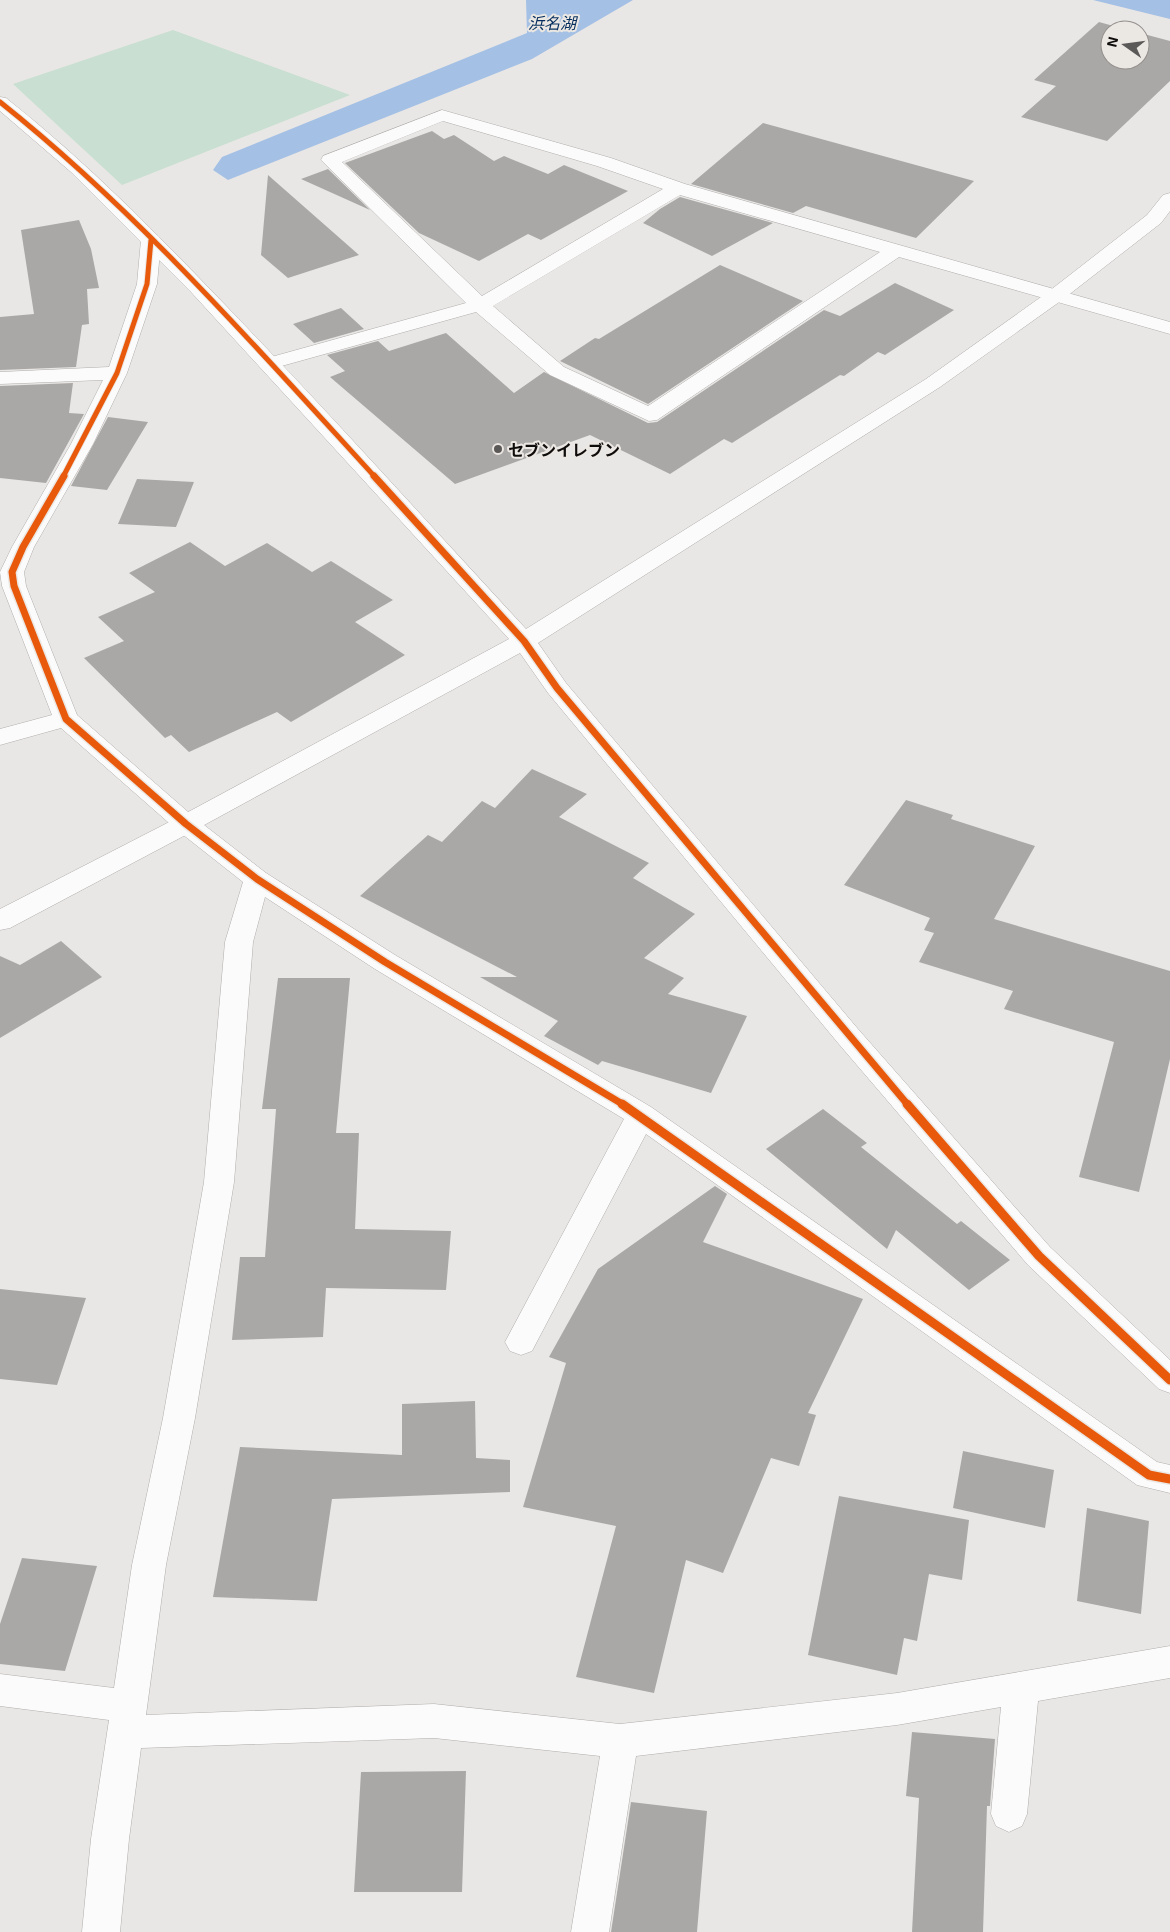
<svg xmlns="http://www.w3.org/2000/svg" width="1170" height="1932" font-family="'Exo 2','Noto Sans JP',sans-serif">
  <rect width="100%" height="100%" fill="#e9e7e5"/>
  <!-- green -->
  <path fill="#c8dfd1" d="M173 30 350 95 122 185 13 84Z"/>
  <!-- water -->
  <path fill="#a4c0e5" d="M526 0H633L532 59 228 180 213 170 222 157 527 33Z
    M1093 0H1170V19Z"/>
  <!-- building -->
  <path fill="#aaa8a6" d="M1099 22 1128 30H1110V60H1140V33L1170 41V81L1107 141 1021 117 1056 86 1034 80Z
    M763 123 974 181 916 238 806 206 793 213 691 184Z
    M432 131 444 139 454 135 494 161 504 156 548 174 564 165 628 191 541 240 528 234 479 261 419 233 345 163Z
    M328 169 370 210 301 179Z
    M268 175 359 255 288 278 261 255Z
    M680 197 773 223 712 256 643 223 660 209Z
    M79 220 91 249 99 288 87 289 89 324 82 325 76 367 0 370V317L34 314 21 230Z
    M720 265 803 301 648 404 560 361 595 338 599 339Z
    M895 283 954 310 885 355 878 352 844 376 840 375 732 443 724 439 670 474 590 435 455 484 330 377 345 371 327 355 378 341 389 351 446 333 514 393 544 372 648 423 657 422 824 310 840 316Z
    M341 308 364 329 314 343 293 324Z
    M73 383 69 413 84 414 46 483 0 478V386Z
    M108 417 148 422 107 490 71 486Z
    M137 479 194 482 176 527 118 524Z
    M190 542 225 566 267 543 312 572 331 561 393 600 355 622 405 655 291 722 277 712 189 752 171 735 165 738 84 658 124 641 98 617 155 592 129 573Z
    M532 769 587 794 559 817 649 863 633 878 695 914 644 958 684 978 668 994 747 1016 711 1093 602 1061 598 1065 544 1036 558 1021 480 977H517L360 896 428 835 442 842 482 801 495 808Z
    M906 800 953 815 951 819 1035 846 994 919 1170 971V1059L1139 1192 1079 1177 1114 1042 1004 1009 1013 991 919 962 934 933 924 930 930 918 844 885Z
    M61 941 102 977 0 1038V956L20 965Z
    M278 978H350L336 1133H359L355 1229 451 1231 446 1290 326 1288 323 1337 232 1340 240 1257H265L276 1109H262Z
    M823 1109 867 1143 861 1147 957 1224 961 1221 1010 1260 969 1290 896 1230 887 1249 766 1149Z
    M715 1186 727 1194 703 1242 863 1299 808 1413 816 1415 799 1466 771 1458 723 1573 686 1560 654 1693 576 1677 616 1526 523 1507 566 1363 549 1357 598 1269Z
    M0 1289 86 1298 57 1385 0 1379Z
    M475 1401 476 1458 510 1460V1492L332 1499 317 1601 213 1597 240 1447 402 1455V1404Z
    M963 1451 1054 1470 1045 1528 953 1508Z
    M839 1496 969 1520 962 1580 929 1574 917 1641 904 1638 897 1675 808 1655Z
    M1087 1508 1149 1521 1141 1614 1077 1601Z
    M22 1558 97 1566 65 1671 0 1664V1624Z
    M912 1732 995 1739 990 1806H987L983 1932H912L919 1798 906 1796Z
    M466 1771 462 1892H354L361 1772Z
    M631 1802 707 1811 697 1932H611Z"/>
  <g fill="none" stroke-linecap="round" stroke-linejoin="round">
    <!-- minor casing -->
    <g stroke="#b0aeac" stroke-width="1">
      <path id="minor" d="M442 110 611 158 685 184 1170 322V334L899 257 657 420 649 421 550 375 476 312 278 367 271 369 264 367 261 363 264 359 466 303 321 160 323 156ZM443 121 597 166 663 189 482 296 342 162ZM680 195 880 252 648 406 564 367 493 306Z
        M151 234 158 236 161 240 157 284 127 373 93 444 34 547 24 572 26 586 77 715 195 818 266 873 395 955 651 1107 1157 1462 1170 1465V1493L1137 1485 646 1134 532 1351 521 1355 510 1351 505 1342 624 1119 375 969 265 897 253 942 234 1182 195 1418 166 1565 146 1715 434 1704 620 1724 897 1693 1170 1646V1678L1038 1701 1027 1814 1022 1826 1009 1832 996 1826 991 1814 1001 1707 897 1725 636 1756 609 1932H571L600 1756 434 1738 141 1748 129 1839 120 1932H82L91 1839 109 1720 0 1706V1674L114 1688 132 1565 163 1418 204 1182 225 942 243 882 177 830 61 728 0 745V729L52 715 2 586 0 572 12 547 71 444 103 380 0 384V372L109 367 137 284 141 240 144 236Z"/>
    </g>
    <!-- tertiary casing -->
    <g stroke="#b0aeac" stroke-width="1">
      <path id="tertiary" d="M0 97 6 98C87 162 159 236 231 311 331 415 428 523 526 629L926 379 1048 292 1147 215 1163 195 1170 193V211L1161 223 1062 300 940 387 538 643 566 683 858 1029 1050 1247 1170 1360V1393L1159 1389 1028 1265 838 1043 548 693 520 653 195 830 10 928 0 930V909L177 818 509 639 191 292 71 172 0 111Z"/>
    </g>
    <!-- minor -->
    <use href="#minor" fill="#fcfbfb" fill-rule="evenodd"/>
    <!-- tertiary -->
    <use href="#tertiary" fill="#fcfbfb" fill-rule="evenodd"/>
    <!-- cycleway-far2 casing -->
    <g stroke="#ebe7e3" stroke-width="7">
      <path id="cycleway-far2" d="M0 102C136 210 258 349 375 477
        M63 477 117 373 147 284 151 240"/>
    </g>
    <!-- cycleway-far1 casing -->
    <g stroke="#ebe7e3" stroke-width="10">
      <path id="cycleway-far1" d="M64 476 23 547 12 572 14 586 66 719 186 824 257 879 385 962 624 1105
        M374 476 524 641 557 688 908 1105"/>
    </g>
    <!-- cycleway casing -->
    <g stroke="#ebe7e3" stroke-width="12">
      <path id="cycleway" d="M622 1104 1149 1475 1170 1479
        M907 1104 1039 1256 1170 1380"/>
    </g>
    <!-- cycleway-far2 -->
    <use href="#cycleway-far2" stroke="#e8590c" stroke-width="5"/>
    <!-- cycleway-far1 -->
    <use href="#cycleway-far1" stroke="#e8590c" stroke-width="7"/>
    <!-- cycleway -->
    <use href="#cycleway" stroke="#e8590c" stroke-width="9"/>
  </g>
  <!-- markers -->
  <circle fill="#5b5958" stroke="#ebe7e3" stroke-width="2" cx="498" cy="449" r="5"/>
  <g text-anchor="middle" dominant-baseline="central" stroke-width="4" stroke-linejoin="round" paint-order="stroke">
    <!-- far-water labels -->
    <g font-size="16" font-style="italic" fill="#042d5d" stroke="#ebe7e3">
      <text x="552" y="22">浜名湖</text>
    </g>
    <!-- far-poi labels -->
    <g font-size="16" font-weight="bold" fill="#0f0d0c" stroke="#ebe7e3" text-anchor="start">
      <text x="508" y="449">セブンイレブン</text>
    </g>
  </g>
  <!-- north arrow -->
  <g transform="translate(1125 45) rotate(284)"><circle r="24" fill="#ebe7e3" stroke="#93908d"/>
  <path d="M0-4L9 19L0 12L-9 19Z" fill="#5b5958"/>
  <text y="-8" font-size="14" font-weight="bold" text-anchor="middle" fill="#0f0d0c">N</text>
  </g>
</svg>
